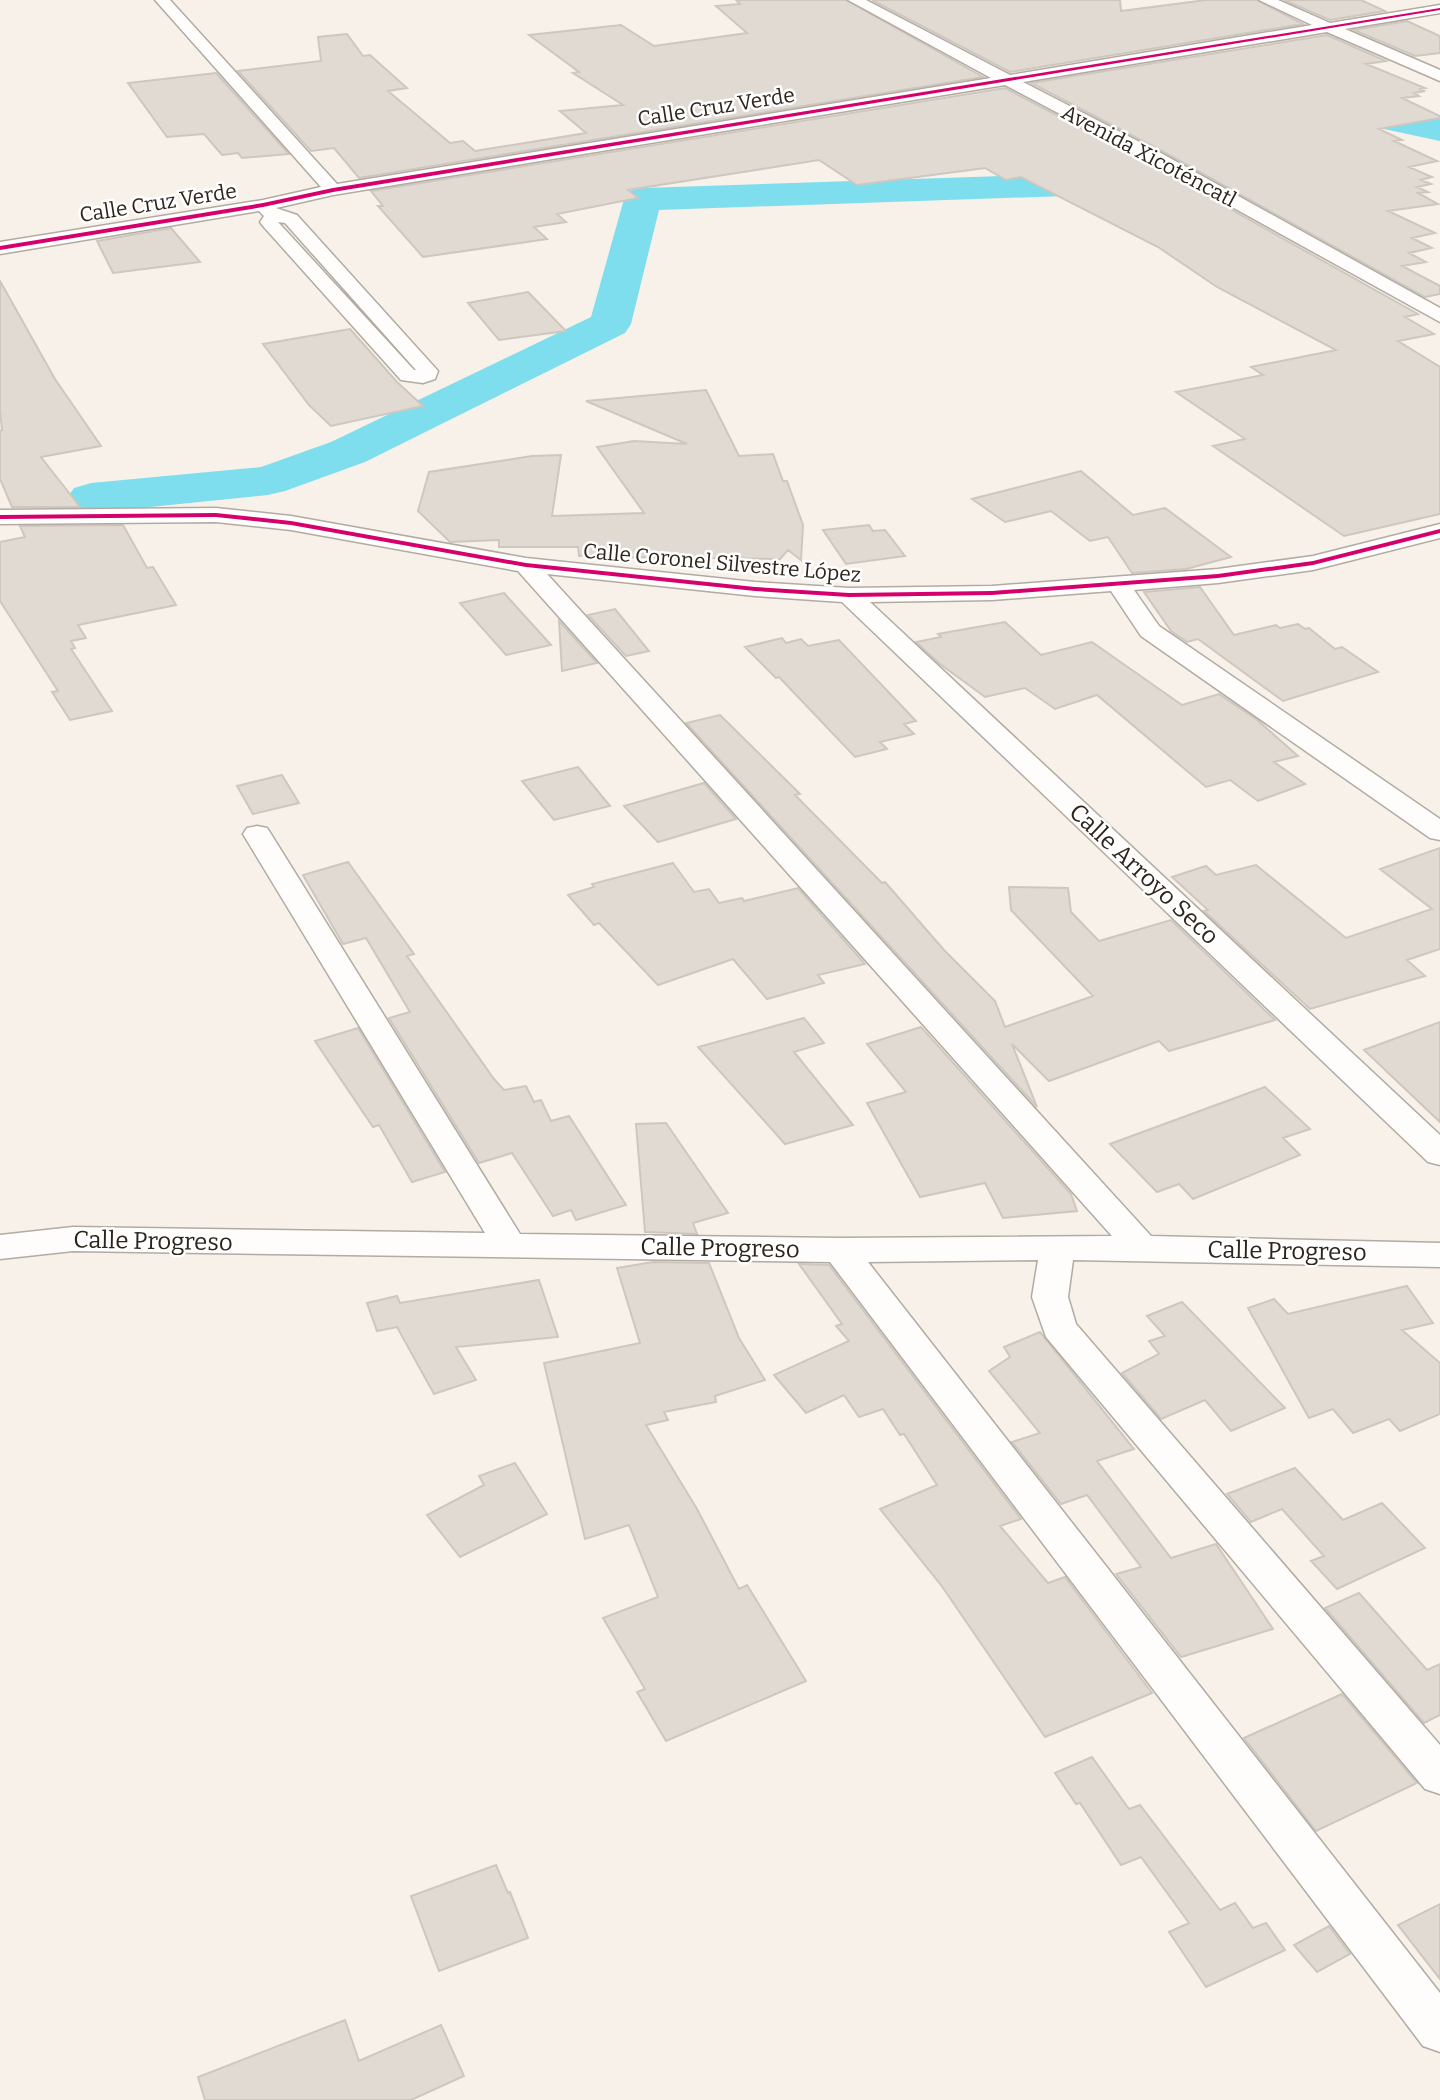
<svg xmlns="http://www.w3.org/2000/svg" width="1440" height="2100" font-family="Bitter,serif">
  <rect width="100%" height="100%" fill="#f8f1e9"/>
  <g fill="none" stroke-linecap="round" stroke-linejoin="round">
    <!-- river -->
    <path fill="#7edeed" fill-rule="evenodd" d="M1355 101 1440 119V141L1356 123 1093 195 659 210 631 324 625 333 365 462 285 491 268 495 91 513 74 508 67 498 74 488 91 483 261 467 331 442 591 317 624 199 629 191 643 188 1092 173Z"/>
  </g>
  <!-- building -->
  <path fill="#e1dad2" stroke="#cec7bf" stroke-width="2" d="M736 0H846L983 77 359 178 334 148 311 151 238 71 321 61 318 37 347 34 363 56 370 55 407 88 388 91 450 143 463 141 475 151 586 133 560 111 623 105 573 73 579 72 529 35 621 25 654 46 747 33 716 6 740 4Z
    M872 0H1120L1121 11 1206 0H1257L1303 24 1010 72Z
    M1284 0H1361L1385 11 1330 20Z
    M1407 21 1440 36V53L1415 56 1354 30Z
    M1327 35 1386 61 1366 64 1425 88 1419 89 1425 91 1414 93 1419 96 1402 98 1440 116V118L1379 129 1402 140 1394 141 1437 161 1409 167 1432 177 1421 180 1431 184 1417 187 1428 192 1418 193 1438 204 1388 211 1435 233 1412 238 1432 248 1409 253 1426 262 1402 266 1440 286V294L1425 297 1160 150 1031 83Z
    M216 73 289 154 242 158 238 153 222 155 204 134 167 137 128 83Z
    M1005 88 1146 162 1418 314 1405 317 1434 334 1398 341 1440 367V514L1344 536 1213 446 1245 439 1176 392 1263 375 1251 367 1336 350 1217 287 1158 247 1021 177 1006 180 985 168 857 185 819 160 628 190 638 198 557 214 566 222 534 227 547 239 423 257 378 206H383L371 191Z
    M171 228 200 262 113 273 97 241Z
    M0 281 55 379 101 446 41 457 80 507H12L0 479V431L2 430 0 411Z
    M528 292 566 331 499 340 468 303Z
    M350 329 397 382 423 406 331 426 309 405 263 344Z
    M706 390 739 456 773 454 783 481H787L803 525 801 560 788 550 780 559 617 557 618 554 579 556 578 547H499V540L450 542 418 511 429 472 532 456 561 455 552 516 644 513 597 447 634 441 687 444 586 401Z
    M1081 471 1133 515 1165 508 1231 557 1186 569 1132 573 1108 537 1090 541 1051 511 1005 522 972 499Z
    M123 525 147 568 153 567 176 605 78 625 86 638 71 641 75 648 71 649 112 711 70 720 52 692 58 691 0 601V542L25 537 20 526Z
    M869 525 873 531 885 530 905 556 846 564 823 530Z
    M1200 587 1234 635 1276 625 1280 628 1298 624 1305 629 1309 628 1335 649 1342 647 1378 672 1283 701 1198 639 1187 642 1171 631 1144 592Z
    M504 593 551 645 506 655 460 603Z
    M615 609 649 651 626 656 588 615Z
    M559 621 597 663 562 671Z
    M1005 622 1041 655 1092 642 1182 705 1219 694 1256 719 1298 756 1274 762 1305 784 1258 801 1230 780 1206 787 1097 695 1055 709 1025 688 985 697 940 664 916 642 941 637 938 634Z
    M782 638 786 643 801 639 808 646 839 640 916 721 904 724 914 734 880 742 887 749 855 757 779 677 776 678 745 647Z
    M720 715 800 794 795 795 882 883 885 882 944 950 995 1001 1005 1027 1093 996 1011 910 1009 887 1068 888 1071 912 1099 941 1171 920 1275 1020 1169 1051 1159 1041 1049 1081 1012 1044 1037 1107 686 723Z
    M578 767 610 806 554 820 522 781Z
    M282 775 299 803 253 814 237 786Z
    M704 783 736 819 658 842 624 806Z
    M1440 848V949L1407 960 1425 976 1310 1009 1204 911 1208 910 1172 877 1206 866 1216 875 1256 865 1346 938 1432 909 1380 869Z
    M348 862 414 954 407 956 494 1079 504 1090 526 1086 534 1102 541 1100 551 1121 569 1116 626 1205 576 1220 571 1210 553 1216 512 1153 479 1163 389 1018 410 1012 366 938 343 944 303 875Z
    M673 863 694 892 709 889 719 903 742 898 744 901 798 888 865 964 818 975 824 983 767 999 733 959 658 985 599 923 594 925 568 895 594 887 592 884Z
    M804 1018 824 1043 794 1052 853 1125 785 1144 698 1047Z
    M1440 1022V1122L1364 1050Z
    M921 1027 1071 1194 1077 1211 1003 1218 985 1183 920 1197 867 1103 906 1092 867 1044Z
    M358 1028 445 1172 412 1182 379 1125 373 1127 315 1041Z
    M1265 1087 1310 1129 1283 1138 1300 1155 1193 1199 1179 1184 1157 1192 1110 1144Z
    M666 1123 728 1213 693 1223 697 1234 645 1232 636 1124Z
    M653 1262 709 1263 739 1338 765 1380 715 1396 716 1402 664 1412 668 1420 646 1425 697 1509 739 1589 747 1585 806 1681 666 1741 637 1692 645 1689 603 1618 658 1597 629 1525 585 1539 544 1363 640 1343 617 1268Z
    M799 1264 829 1265 1021 1519 1000 1526 1048 1583 1065 1577 1152 1693 1045 1737 941 1585 880 1509 937 1485 904 1434 900 1435 883 1409 859 1417 844 1395 806 1413 774 1375 849 1341 836 1326 842 1324Z
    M539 1280 558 1337 456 1347 476 1380 434 1394 397 1327 377 1331 367 1303 397 1296 400 1303Z
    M1407 1286 1433 1323 1402 1330 1440 1363V1414L1400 1431 1389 1419 1353 1433 1333 1409 1309 1418 1248 1308 1274 1299 1288 1314Z
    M1182 1302 1285 1408 1231 1431 1205 1400 1161 1419 1122 1373 1159 1354 1149 1341 1165 1336 1147 1316Z
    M1040 1332 1134 1449 1097 1461 1171 1558 1216 1544 1273 1629 1181 1657 1116 1574 1141 1567 1087 1495 1061 1504 1012 1442 1040 1433 989 1371 1010 1357 1004 1347Z
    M515 1463 547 1514 460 1557 427 1515 484 1485 479 1476Z
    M1295 1468 1343 1520 1382 1503 1425 1548 1337 1589 1311 1561 1324 1556 1282 1509 1251 1522 1227 1494Z
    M1359 1593 1427 1670 1440 1664V1715L1424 1723 1325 1608Z
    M1342 1694 1417 1783 1316 1831 1244 1738Z
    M1092 1757 1129 1809 1140 1805 1220 1910 1235 1903 1253 1928 1266 1923 1285 1950 1206 1987 1169 1932 1189 1923 1141 1857 1121 1865 1080 1803 1076 1804 1055 1773Z
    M496 1865 508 1893 510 1892 528 1938 439 1971 411 1896Z
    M1440 1904V1979L1398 1925Z
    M1329 1926 1350 1954 1317 1972 1294 1945Z
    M345 2020 359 2061 441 2025 464 2076 411 2100H205L198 2077Z"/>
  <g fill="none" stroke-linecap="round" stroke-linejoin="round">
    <!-- street casing -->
    <g stroke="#b2aba3" stroke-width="3">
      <path id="street" d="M155 0H170L337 184 991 78 848 0H866L1010 75 1312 25 1259 0H1278L1330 23 1440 5V13L1345 29 1440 70V81L1327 32 1023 82 1159 152 1440 308V322L1147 160 1005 85 333 195 276 208 297 215 438 371 435 379 423 383 401 380 263 226 260 222 264 216 259 211 0 254V242L263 200 321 187ZM278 222 285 223 416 370H414Z
        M216 508 291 516 526 558 755 582 849 588 992 586 1218 569 1313 556 1440 524V538L1313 570 1218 583 1134 590 1159 626 1440 819V840L1430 838 1141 636 1111 591 992 600 870 602 1440 1135V1165L1428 1162 842 602 755 596 547 574 1151 1236 1440 1243V1267L1073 1260 1068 1297 1076 1324 1440 1745V1794L1425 1789 1046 1337 1032 1297 1038 1260 868 1262 1440 1993V2052L1423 2046 830 1262 73 1251 0 1259V1235L73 1227 485 1233 243 834 247 828 257 826 267 828 271 834 520 1234 840 1238 1112 1236 518 571 291 530 216 522 0 524V510Z"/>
    </g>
    <!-- street -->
    <use href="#street" fill="#fefdfc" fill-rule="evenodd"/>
    <!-- cycleway casing -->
    <g stroke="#fff" stroke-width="5">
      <path id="cycleway" d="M1440 8V10L333 192 263 207 0 250V246L263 203 333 188Z
        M216 513 291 521 526 563 755 587 849 593 992 591 1218 574 1313 561 1440 529V533L1313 565 1218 578 992 595 849 597 755 591 526 567 291 525 216 517 0 519V515Z"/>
    </g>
    <!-- cycleway -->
    <use href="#cycleway" fill="#d6006c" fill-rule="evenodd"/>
  </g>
  <g text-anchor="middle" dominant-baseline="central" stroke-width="5" stroke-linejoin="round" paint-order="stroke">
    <!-- far-street labels -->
    <g font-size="21" fill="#2d241c" stroke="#fff">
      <text transform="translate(716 107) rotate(-9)">Calle Cruz Verde</text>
      <text transform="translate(1149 156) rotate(28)">Avenida Xicoténcatl</text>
      <text transform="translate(158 203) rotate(-9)">Calle Cruz Verde</text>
      <text transform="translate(722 563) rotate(5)">Calle Coronel Silvestre López</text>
    </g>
    <!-- street labels -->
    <g font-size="24" fill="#2d241c" stroke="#fff">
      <text transform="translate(1144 874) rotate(43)">Calle Arroyo Seco</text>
      <text transform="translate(153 1241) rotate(1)">Calle Progreso</text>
      <text transform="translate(720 1248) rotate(1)">Calle Progreso</text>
      <text transform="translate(1287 1251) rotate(1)">Calle Progreso</text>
    </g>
  </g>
</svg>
